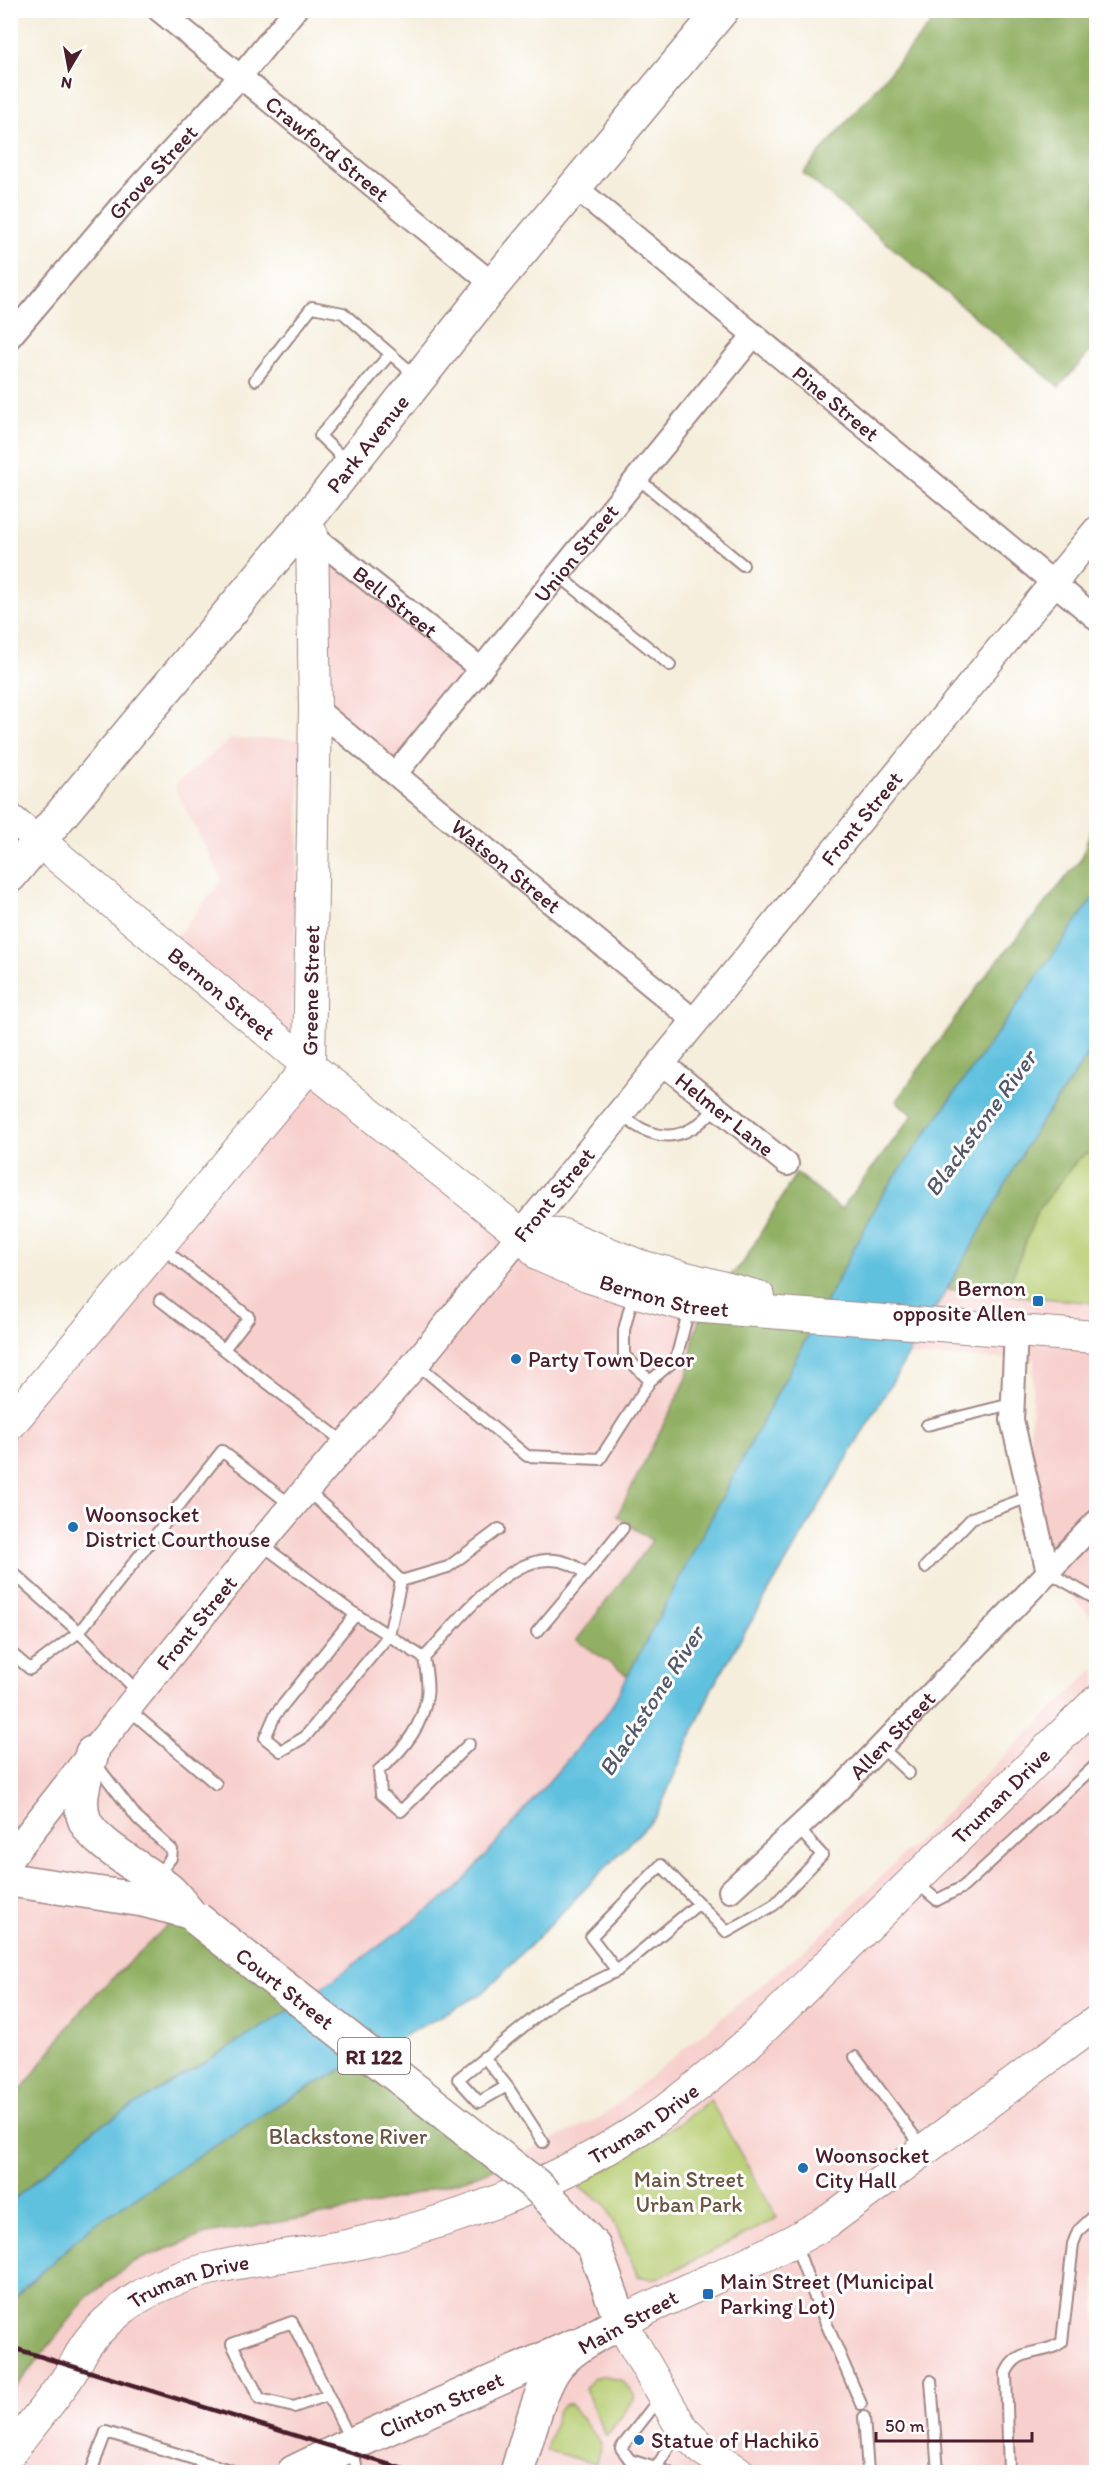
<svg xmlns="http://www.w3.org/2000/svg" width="1107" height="2483" font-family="Itim,sans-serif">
  <rect width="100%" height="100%" fill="#fff"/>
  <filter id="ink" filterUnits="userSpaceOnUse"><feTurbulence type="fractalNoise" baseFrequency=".0167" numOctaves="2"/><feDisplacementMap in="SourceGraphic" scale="12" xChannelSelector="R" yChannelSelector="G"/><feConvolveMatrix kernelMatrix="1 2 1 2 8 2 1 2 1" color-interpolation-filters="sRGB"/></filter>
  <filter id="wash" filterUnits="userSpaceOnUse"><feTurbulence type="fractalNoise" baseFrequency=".008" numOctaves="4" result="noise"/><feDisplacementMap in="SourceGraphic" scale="24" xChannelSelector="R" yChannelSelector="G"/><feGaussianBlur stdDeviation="1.35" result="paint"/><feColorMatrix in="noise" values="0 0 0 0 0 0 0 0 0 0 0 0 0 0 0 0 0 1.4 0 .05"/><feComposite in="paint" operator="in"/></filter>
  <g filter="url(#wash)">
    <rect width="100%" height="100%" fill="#f5eedc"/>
    <!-- built -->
    <path fill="#f7d0cd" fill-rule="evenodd" d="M305 538 486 670 396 777 309 713Z
      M231 739H301L292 1039 172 942 222 880 174 786Z
      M315 1061 536 1238 707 1298 694 1335 687 1378 617 1516 652 1541 577 1639 628 1676 609 1711 457 1889 297 2006 85 2005 11 2105V1420Z
      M947 1289 1096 1303V1621L1043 1569 1029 1459 1034 1360 908 1356Z
      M1096 1667V2472H11V2393L87 2298 133 2262 206 2234 334 2213 467 2179 601 2117 815 1941ZM710 2100 777 2218 663 2276 652 2279 638 2276 606 2204 578 2186 678 2124Z"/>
    <!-- green -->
    <path fill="#b7cd72" stroke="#80764e" stroke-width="1.5" d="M1096 1044V1303L947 1289Z
      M710 2100 777 2218 663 2276 652 2279 638 2276 606 2204 577 2186 678 2124Z
      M602 2376 623 2381 634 2395V2400L606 2436 585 2389 593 2378Z
      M564 2405H571L601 2443 596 2464 546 2450 558 2412Z"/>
    <!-- forest -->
    <path fill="#91b064" stroke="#6e6848" stroke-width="1.5" d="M942 11H1096V345L1059 387 803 173Z
      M1096 813V896L883 1194 628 1676 577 1640 652 1541 617 1516 687 1378 694 1335 707 1298 743 1263 796 1173 841 1209 913 1115 896 1101 987 974 1082 858Z
      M1096 1044V1154H1086L1077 1160 1037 1212 1006 1294 947 1289 1032 1135Z
      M174 1919 297 2006 89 2133 11 2202 10 2105 85 2005Z
      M363 2058 499 2166 467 2179 377 2204 334 2213 206 2234 133 2262 87 2298 11 2393V2303L27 2285 93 2225 279 2104Z"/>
    <!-- water -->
    <path fill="#60c1df" stroke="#557085" stroke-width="1.5" d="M1096 894V1044L1032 1135 971 1248 712 1688 657 1815 483 1993 279 2104 93 2225 27 2285 11 2303V2202L89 2133 297 2006 457 1889 609 1711 883 1194Z"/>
  </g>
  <g filter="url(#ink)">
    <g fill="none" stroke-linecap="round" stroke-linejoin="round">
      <!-- service casing -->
      <g stroke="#a08684" stroke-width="14">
        <path id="service" d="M255 380 312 307 343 313 417 377
          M348 463 320 436 390 354
          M636 477 743 565
          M557 574 670 665
          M619 1113C655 1144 685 1144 716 1107
          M160 1246 249 1317 225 1348
          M633 1295 624 1330V1355L650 1381
          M160 1300 345 1443
          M416 1363 527 1456 600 1459 650 1381 676 1359 689 1309
          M927 1425 1011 1404
          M307 1491 344 1523 401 1581 389 1635 305 1737 281 1751 265 1738 275 1715 356 1614
          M261 1544 352 1612 424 1658C426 1670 429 1684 427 1696 422 1728 403 1751 379 1770L381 1794 401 1811 469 1744
          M925 1567 972 1518 1029 1497
          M10 1570 79 1632 138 1692
          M1048 1572 1092 1597
          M586 1574 623 1528
          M401 1581 448 1567 499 1529
          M10 1652 30 1669 79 1632 222 1451 291 1505
          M424 1658C461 1619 527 1524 586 1574L537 1632
          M127 1708 216 1784
          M881 1747 909 1773
          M95 1763 138 1819 172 1850 171 1858 156 1877
          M917 1883 937 1900 963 1887 1096 1765
          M617 1971 591 1937 661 1865 727 1932 774 1905 822 1855 798 1828
          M484 2057 507 2086 479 2102 458 2079 555 2001 617 1971 698 1904
          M855 2057 923 2148
          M507 2086 543 2142
          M795 2243 814 2295 861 2404
          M931 2381 938 2472
          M328 2395 294 2407 260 2399 232 2344 292 2322 346 2431 352 2444 357 2472
          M660 2398 621 2448 630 2460 668 2472
          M864 2417 868 2472
          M656 2468 679 2430
          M91 2472 106 2432 236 2472
          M1009 2472 1006 2373C1018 2345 1043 2357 1062 2342L1073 2244 1078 2231 1096 2214"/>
      </g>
      <!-- minor casing -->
      <g stroke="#a08684" stroke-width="26">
        <g id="minor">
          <path id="s1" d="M159 10 494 285"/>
          <path id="s2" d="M575 187 1096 618"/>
          <path id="s3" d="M10 337 121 206 240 77 295 10"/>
          <path id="s4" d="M303 528 481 669"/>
          <path id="s5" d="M315 708 696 1022"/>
          <path id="s6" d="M396 773 754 335"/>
          <path id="s7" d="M662 1063 787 1164"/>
          <path d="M1016 1330 1012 1420 1048 1572"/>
          <path id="s8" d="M730 1891 844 1785 1096 1522"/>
        </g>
      </g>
      <!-- tertiary casing -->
      <g stroke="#a08684" stroke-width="30">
        <g id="tertiary">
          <path d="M10 817 39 841"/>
          <path id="s9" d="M10 1858C93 1752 176 1645 262 1542 312 1481 365 1423 416 1363L1096 531"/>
        </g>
      </g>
      <!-- secondary casing -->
      <g stroke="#a08684" stroke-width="34">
        <g id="secondary">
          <path id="s10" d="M39 841 309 1066 521 1234 541 1256 587 1276 634 1291 690 1306 1096 1337"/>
          <path d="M521 1234 563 1235 640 1266 759 1297"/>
          <path id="s11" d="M10 1424 309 1066 315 708 312 535"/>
          <path id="s12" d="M10 2452C29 2428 48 2405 66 2380 74 2369 79 2356 86 2345 99 2327 118 2311 136 2299 200 2258 283 2260 355 2244 457 2221 556 2184 644 2126 679 2102 711 2075 744 2047L1096 1702"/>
          <path d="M738 2472 701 2448 683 2430 621 2322C689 2286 765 2260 830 2220L1096 2022"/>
        </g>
      </g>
      <!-- primary casing -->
      <g stroke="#a08684" stroke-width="36">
        <g id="primary">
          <path id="s13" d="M10 876 301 527 488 291 722 10"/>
          <path d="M92 1753C87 1773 76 1800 85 1821 95 1845 149 1872 170 1891 176 1897 182 1905 188 1912"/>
          <path d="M10 1880 143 1900 186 1911"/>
          <path id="s14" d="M294 2472 352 2444 573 2346"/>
          <path d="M517 2472C526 2445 540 2384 559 2363 576 2345 599 2334 621 2322L594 2247 547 2196"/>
        </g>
      </g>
      <!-- service -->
      <use href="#service" stroke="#fff" stroke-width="10"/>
      <!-- minor -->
      <use href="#minor" stroke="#fff" stroke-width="22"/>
      <!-- tertiary -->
      <use href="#tertiary" stroke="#fff" stroke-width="27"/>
      <!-- secondary -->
      <use href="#secondary" stroke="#fff" stroke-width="32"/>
      <!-- primary -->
      <use href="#primary" stroke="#fff" stroke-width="33"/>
      <!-- rail -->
      <path stroke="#4a1f2b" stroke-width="4.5" d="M10 2347 413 2472"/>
      <!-- primary-bridge casing -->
      <g stroke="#a08684" stroke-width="36" stroke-linecap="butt">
        <g id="primary-bridge">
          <path id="s15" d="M197 1919 536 2185 547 2196"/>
        </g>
      </g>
      <!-- primary-bridge -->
      <use href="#primary-bridge" stroke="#fff" stroke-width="33"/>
    </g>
  </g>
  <!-- markers -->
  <g fill="#1f6fb2" stroke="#fff" stroke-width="2">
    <rect x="1032" y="1295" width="12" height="12" rx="3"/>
    <circle cx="516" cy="1359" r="6"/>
    <circle cx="73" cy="1527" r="6"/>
    <circle cx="803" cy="2168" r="6"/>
    <rect x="702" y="2288" width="12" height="12" rx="3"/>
    <circle cx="639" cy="2440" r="6"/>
  </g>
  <g text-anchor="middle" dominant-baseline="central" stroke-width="6" stroke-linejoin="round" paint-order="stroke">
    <!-- shield labels -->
    <rect fill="#fff" stroke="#80626b" stroke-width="1.5" x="338" y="2038" width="72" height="36" rx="4.5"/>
    <g font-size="21" font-weight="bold" fill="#4a1f2b">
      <text x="374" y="2056">RI 122</text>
    </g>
    <!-- street labels -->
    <g font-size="22" fill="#4a1f2b" stroke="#fff">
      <text stroke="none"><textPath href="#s1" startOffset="218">Crawford Street</textPath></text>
      <text stroke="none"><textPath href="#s3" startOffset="218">Grove Street</textPath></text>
      <text stroke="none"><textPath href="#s2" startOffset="339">Pine Street</textPath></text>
      <text stroke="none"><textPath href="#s13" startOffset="561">Park Avenue</textPath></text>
      <text stroke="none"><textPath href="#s6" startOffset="284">Union Street</textPath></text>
      <text stroke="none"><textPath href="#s4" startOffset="118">Bell Street</textPath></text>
      <text stroke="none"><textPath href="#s9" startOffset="1344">Front Street</textPath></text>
      <text stroke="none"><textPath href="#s5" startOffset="248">Watson Street</textPath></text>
      <text stroke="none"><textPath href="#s11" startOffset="542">Greene Street</textPath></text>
      <text stroke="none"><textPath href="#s10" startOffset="238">Bernon Street</textPath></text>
      <text stroke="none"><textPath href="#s7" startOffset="81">Helmer Lane</textPath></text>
      <text stroke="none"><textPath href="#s9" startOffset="858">Front Street</textPath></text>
      <text stroke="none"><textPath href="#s10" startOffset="782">Bernon Street</textPath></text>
      <text stroke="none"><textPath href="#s9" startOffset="300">Front Street</textPath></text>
      <text stroke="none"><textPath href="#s8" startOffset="225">Allen Street</textPath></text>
      <text stroke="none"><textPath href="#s12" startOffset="1228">Truman Drive</textPath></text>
      <text stroke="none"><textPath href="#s15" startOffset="112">Court Street</textPath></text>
      <text stroke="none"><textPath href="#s12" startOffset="742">Truman Drive</textPath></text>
      <text stroke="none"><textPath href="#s12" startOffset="256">Truman Drive</textPath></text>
      <text transform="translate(628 2322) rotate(-29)">Main Street</text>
      <text stroke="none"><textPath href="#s14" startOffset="162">Clinton Street</textPath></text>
    </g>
    <!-- poi labels -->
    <g font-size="22" fill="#4a1f2b" stroke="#fff" text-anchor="start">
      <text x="1026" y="1288" text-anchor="end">Bernon<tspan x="1026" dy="25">opposite Allen</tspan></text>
      <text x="528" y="1359">Party Town Decor</text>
      <text x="85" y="1514">Woonsocket<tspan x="85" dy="25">District Courthouse</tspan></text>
      <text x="815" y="2155">Woonsocket<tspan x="815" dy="25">City Hall</tspan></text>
      <text x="720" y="2281">Main Street (Municipal<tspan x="720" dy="25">Parking Lot)</tspan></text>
      <text x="651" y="2440">Statue of Hachikō</text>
    </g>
    <!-- park labels -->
    <g font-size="22" fill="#6b5340" stroke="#fff">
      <text x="348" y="2136">Blackstone River</text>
      <text x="689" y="2179">Main Street<tspan x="689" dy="25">Urban Park</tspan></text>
    </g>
    <!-- water labels -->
    <g font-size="24" font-style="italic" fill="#52586a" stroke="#fff">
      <text transform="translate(980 1123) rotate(-54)">Blackstone River</text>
      <text transform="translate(651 1701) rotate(-57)">Blackstone River</text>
    </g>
  </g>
  <!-- margin -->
  <rect width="1107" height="2483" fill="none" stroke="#fff" stroke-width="36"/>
  <!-- north arrow -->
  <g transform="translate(69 69) rotate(190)" stroke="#ffffff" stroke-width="4.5" paint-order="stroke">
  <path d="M0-4.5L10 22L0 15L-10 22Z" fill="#4a1f2b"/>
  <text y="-9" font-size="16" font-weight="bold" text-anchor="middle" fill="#4a1f2b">N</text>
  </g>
  <!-- scale -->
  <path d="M876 2432v9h156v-9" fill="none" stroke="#4a1f2b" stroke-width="3"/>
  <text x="885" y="2432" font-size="18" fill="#4a1f2b" stroke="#ffffff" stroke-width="4.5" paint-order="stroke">50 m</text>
</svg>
